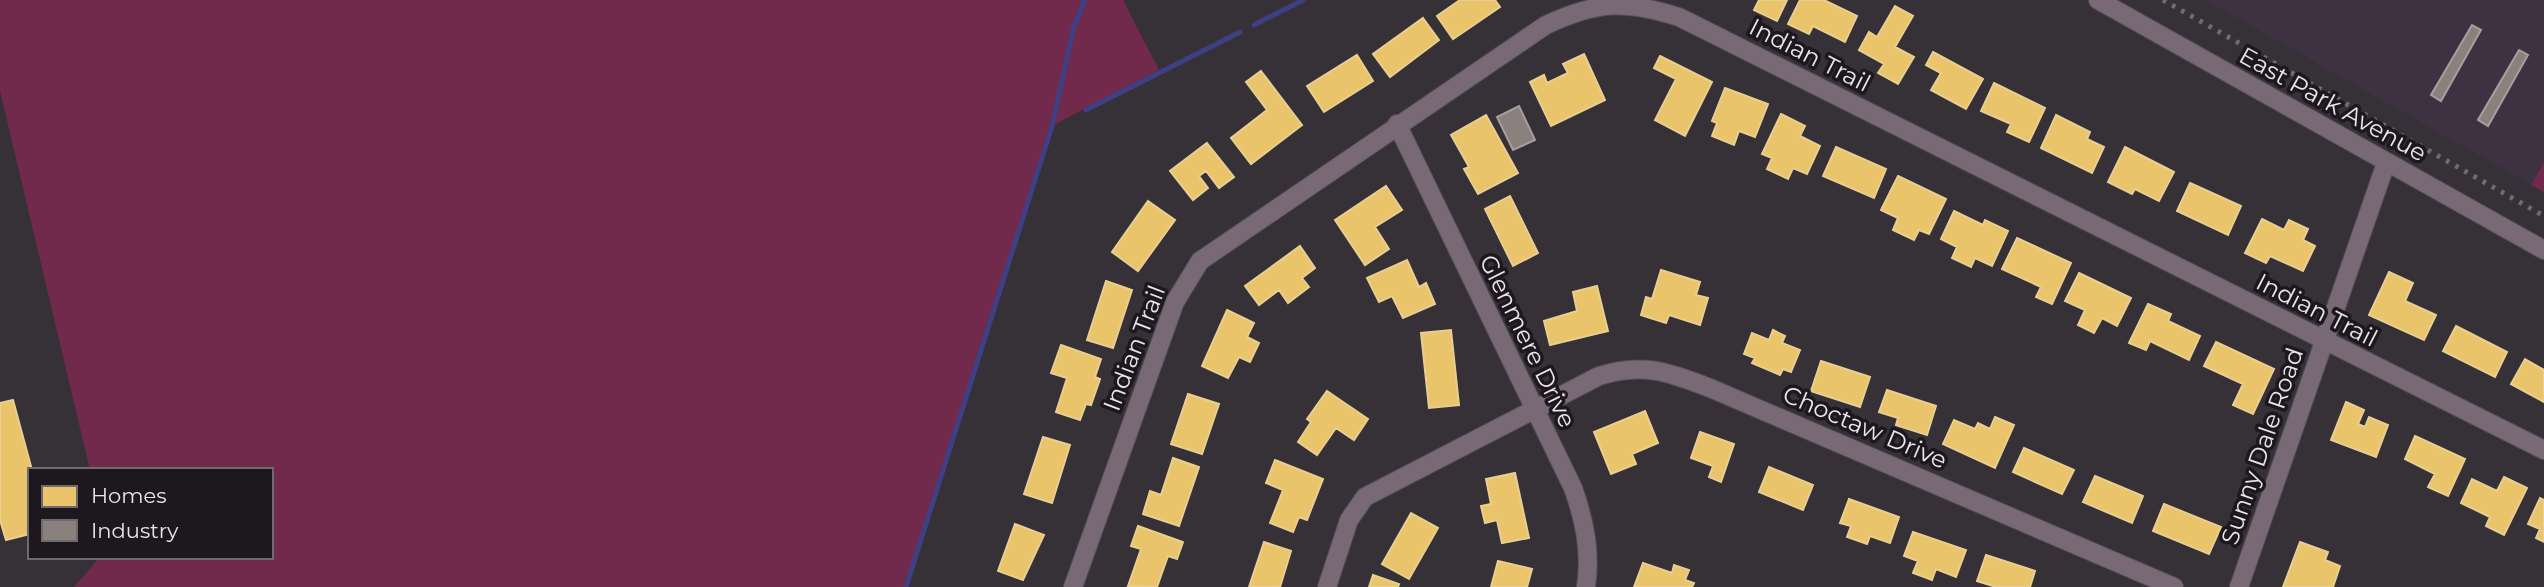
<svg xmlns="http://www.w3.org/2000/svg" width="2544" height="587" font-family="Montserrat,sans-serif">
  <rect width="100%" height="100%" fill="#363137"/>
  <!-- built -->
  <path fill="#3e3242" d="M2206 0H2544V162L2531 185Z"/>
  <!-- green -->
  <path fill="#712a4c" d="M0 0H1123L1159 70 1050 127 904 587H74L100 557H271V470H90L0 91Z
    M2544 162V192L2531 185Z"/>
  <!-- homes -->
  <path fill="#e9c46a" stroke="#e9ce91" stroke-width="2" d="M1460 0H1495L1500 7 1453 39 1437 16Z
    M1759 0H1787L1777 21 1754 10Z
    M1800 0H1824L1857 16 1845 42 1813 26 1809 34 1788 24Z
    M1895 6 1913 16 1895 47 1914 57 1898 84 1878 73 1884 64 1859 50 1869 32 1877 37Z
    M1423 18 1439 40 1390 77 1373 54Z
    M1933 52 1983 79 1966 109 1931 90 1941 73 1926 65Z
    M1584 54 1605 100 1551 126 1530 82 1544 75 1547 83 1568 73 1563 64Z
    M1357 55 1373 81 1324 112 1307 86Z
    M1660 56 1712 82 1685 136 1655 120 1676 79 1654 68Z
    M1261 71 1302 125 1251 164 1231 138 1267 110 1246 82Z
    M1994 83 2045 108 2029 142 2007 132 2011 124 1981 111Z
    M1725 88 1768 104 1755 137 1739 131 1734 145 1712 136 1717 123 1712 121Z
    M1781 114 1805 126 1800 136 1820 146 1807 174 1793 168 1788 179 1767 169 1772 158 1762 154Z
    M1486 115 1518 173 1478 194 1464 169 1469 167 1451 135Z
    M2056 115 2090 132 2087 139 2104 147 2092 173 2041 148Z
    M1207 143 1234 177 1219 188 1206 171 1199 176 1208 188 1193 200 1170 171Z
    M1836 147 1886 169 1874 198 1823 176Z
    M2125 147 2174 172 2159 201 2135 189 2132 194 2108 182Z
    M1898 176 1946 199 1929 234 1919 230 1914 240 1893 230 1898 218 1881 210Z
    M2190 183 2241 206 2228 235 2177 211Z
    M1386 186 1402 210 1375 227 1389 249 1365 265 1335 220Z
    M1510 196 1538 253 1513 266 1485 209Z
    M1148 201 1175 220 1138 271 1112 252Z
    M1954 211 1983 225 1985 220 2008 231 1992 266 1975 258 1971 267 1952 258 1957 247 1941 239Z
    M2262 219 2284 230 2289 220 2308 229 2303 240 2315 246 2303 271 2270 256 2266 263 2245 253Z
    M2017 238 2071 263 2052 304 2036 297 2041 287 2002 269Z
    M1300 246 1315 268 1302 278 1309 287 1288 303 1279 290 1259 305 1245 286Z
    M1407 260 1419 287 1426 283 1435 304 1403 318 1392 296 1379 302 1367 278Z
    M1661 270 1700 282 1696 295 1708 298 1700 325 1669 315 1666 323 1641 315 1646 297 1652 299Z
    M2389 272 2413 283 2405 301 2436 315 2424 340 2369 315Z
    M2079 273 2131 298 2117 326 2102 318 2094 333 2078 325 2085 310 2065 301Z
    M1106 281 1132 290 1113 348 1087 340Z
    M1597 286 1608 331 1550 345 1544 321 1577 311 1573 292Z
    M2148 304 2171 314 2168 321 2200 336 2189 360 2150 341 2146 350 2129 343Z
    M1227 310 1254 323 1247 337 1259 343 1250 362 1239 357 1228 378 1202 366Z
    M2456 326 2507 352 2495 377 2443 351Z
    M1451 330 1459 405 1429 408 1421 333Z
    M1773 330 1785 336 1782 343 1800 350 1791 372 1783 369 1780 375 1752 363 1755 358 1744 354 1752 333 1769 340Z
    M2216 342 2274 369 2253 414 2233 405 2243 384 2204 366Z
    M1061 345 1101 359 1095 377 1100 379 1091 405 1086 404 1080 420 1056 412 1067 378 1051 373Z
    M2525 359 2544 370V402L2511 384Z
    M1821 361 1870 377 1860 407 1811 391Z
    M1887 390 1936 406 1927 435 1896 425 1898 418 1879 412Z
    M1327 391 1368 419 1354 440 1336 428 1317 455 1298 442 1311 422 1307 419Z
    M1188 394 1219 404 1202 454 1171 444Z
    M13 400 32 470 30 534 6 540 0 520V403Z
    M2346 402 2364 410 2358 424 2365 427 2369 417 2388 425 2376 457 2331 440Z
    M1645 411 1658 443 1632 454 1636 464 1611 474 1594 432Z
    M1995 417 2014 425 1995 468 1943 444 1954 420 1975 429 1978 423 1990 429Z
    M1700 432 1734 444 1721 482 1709 477 1713 466 1691 458Z
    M2415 436 2465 459 2448 496 2428 487 2435 474 2405 459Z
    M1043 437 1070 445 1052 503 1024 494Z
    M2024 448 2074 470 2062 494 2013 472Z
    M1173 458 1199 467 1179 526 1143 514 1150 491 1161 495Z
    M1275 460 1323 479 1307 520 1299 517 1293 532 1270 523 1283 490 1266 483Z
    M1769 467 1813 485 1803 510 1759 492Z
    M1515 473 1529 538 1502 543 1497 520 1485 523 1481 506 1491 504 1486 479Z
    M2095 476 2143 496 2132 523 2083 502Z
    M2504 477 2527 488 2504 535 2486 526 2490 517 2461 503 2472 479 2497 491Z
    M2540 498 2544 500V542L2536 538 2540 529 2528 524Z
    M1849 499 1899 517 1890 543 1870 536 1867 544 1847 537 1851 526 1840 523Z
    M2164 504 2221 527 2209 554 2153 531Z
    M1411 513 1438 528 1409 579 1382 564Z
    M1015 524 1044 535 1023 580 998 571Z
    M1138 526 1183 542 1177 559 1168 556 1157 587 1128 586 1141 549 1131 546Z
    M1913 532 1966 550 1956 577 1936 569 1932 580 1913 573 1918 561 1904 556Z
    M1264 542 1291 551 1280 587H1249Z
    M2300 542 2328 552 2325 560 2340 566 2333 587H2283Z
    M1986 555 2035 571 2030 587H1996L1977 581Z
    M1498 561 1532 569 1527 587H1491Z
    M1643 563 1672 573 1674 565 1689 570 1685 580 1694 583 1692 587H1634Z
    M1373 575 1399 584 1398 587H1369Z"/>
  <!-- industry -->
  <path fill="#8a817c" stroke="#a79f9e" stroke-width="2" d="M2472 25 2481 30 2441 101 2431 95Z
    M2519 50 2528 55 2488 126 2478 120Z
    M1519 106 1535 140 1513 150 1497 117Z"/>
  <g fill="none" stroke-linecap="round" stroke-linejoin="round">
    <!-- stream -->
    <path stroke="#3f3f83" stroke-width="5" d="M1254 25 1303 0
      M1086 110 1240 32
      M906 587 1052 126 1074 26 1085 0"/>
    <!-- minor casing -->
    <g stroke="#524e53" stroke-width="20">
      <path id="minor" d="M2098 0 2544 250
        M1397 124 1573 488C1585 522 1591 552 1586 587
        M1073 587 1175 302 1200 261 1546 25C1598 1 1625 0 1679 17L2544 450
        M1327 587 1349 520 1365 497 1599 376C1642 362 1669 372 1710 388L2174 587
        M2239 587 2386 163"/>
    </g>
    <!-- minor -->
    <use href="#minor" stroke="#786975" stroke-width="18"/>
    <!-- rail -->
    <path stroke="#736a72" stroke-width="5" stroke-dasharray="3.5 7" stroke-linecap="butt" d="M2163 0 2544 216"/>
  </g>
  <g text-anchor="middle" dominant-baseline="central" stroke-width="7" stroke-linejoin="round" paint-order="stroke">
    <!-- street labels -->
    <g font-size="24" fill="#eae4ec" stroke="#1c181d">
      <text transform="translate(1810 55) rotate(27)">Indian Trail</text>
      <text transform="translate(2333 104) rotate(29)">East Park Avenue</text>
      <text transform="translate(2317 310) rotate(27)">Indian Trail</text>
      <text transform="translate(1528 341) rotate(64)">Glenmere Drive</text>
      <text transform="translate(1134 348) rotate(-69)">Indian Trail</text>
      <text transform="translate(1865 427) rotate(23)">Choctaw Drive</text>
      <text transform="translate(2262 446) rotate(-71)">Sunny Dale Road</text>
    </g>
  </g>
  <!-- legend -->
  <rect x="28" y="468" width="245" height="91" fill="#1c181d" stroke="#6e6a70" stroke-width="2"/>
  <rect x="42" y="486" width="35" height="21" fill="#e9c46a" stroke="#6e6a70" stroke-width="2"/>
  <text x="91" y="503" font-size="21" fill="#eae4ec">Homes</text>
  <rect x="42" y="520" width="35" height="21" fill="#8a817c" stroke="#6e6a70" stroke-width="2"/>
  <text x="91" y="538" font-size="21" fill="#eae4ec">Industry</text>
</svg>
